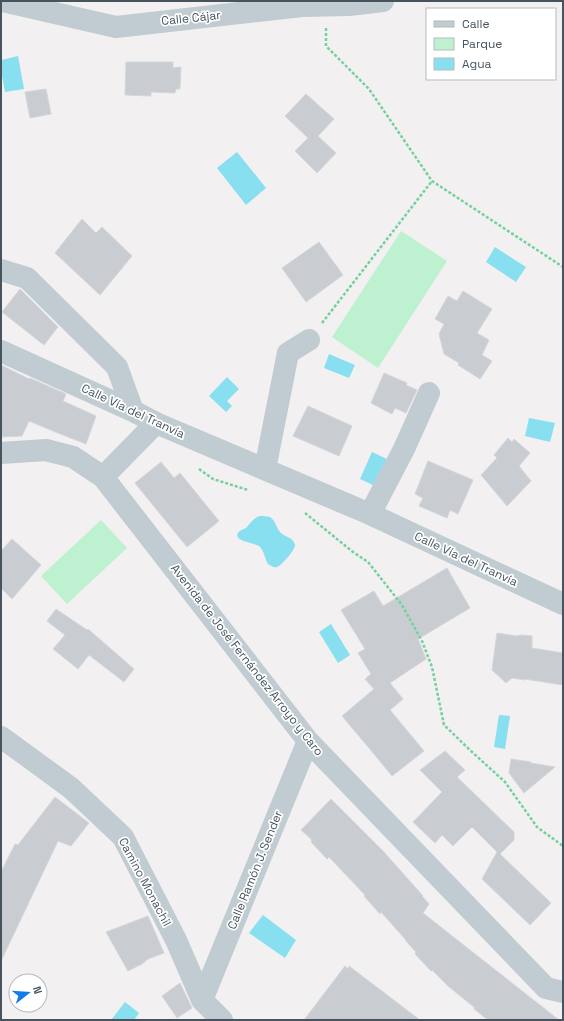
<svg xmlns="http://www.w3.org/2000/svg" width="564" height="1021" font-family="'Space Grotesk',sans-serif">
  <rect width="100%" height="100%" fill="#f2f0f0"/>
  <!-- green -->
  <path fill="#bdf1cf" d="M401 231 447 261 378 368 332 337Z
    M101 520 127 548 67 604 41 576Z"/>
  <!-- water -->
  <path fill="#88dff0" d="M18 56 24 89 5 92 1 70V60Z
    M237 152 266 188 246 205 217 168Z
    M495 247 526 267 516 282 486 262Z
    M329 354 355 365 349 378 324 368Z
    M227 377 239 389 227 401 232 406 226 412 209 396Z
    M529 418 555 423 550 442 525 436Z
    M372 452 387 459 373 485 360 479Z
    M260 516C264 516 267 516 270 517 276 521 276 528 281 533 285 537 293 537 295 545 295 550 282 565 277 567 274 568 271 566 268 564 265 559 264 551 260 547 255 542 233 542 238 533 239 531 243 529 246 528 251 523 253 518 260 516Z
    M331 624 350 655 338 663 319 632Z
    M499 715 510 716 505 749 494 747Z
    M263 915 296 940 285 958 249 933Z
    M125 1002 139 1013 134 1020H111Z"/>
  <!-- building -->
  <path fill="#c9cdd2" stroke="#d3d6db" d="M126 62H173V68L181 67 180 89H176L175 93 151 92V96L125 95Z
    M46 89 51 114 30 118 25 92Z
    M306 94 334 119 318 136 336 153 317 173 295 151 308 138 285 116Z
    M82 219 96 233 102 227 132 256 100 295 55 253Z
    M319 242 343 275 306 302 282 268Z
    M20 289 58 327 44 345 2 312Z
    M463 291 492 309 477 333 489 340 482 355 492 361 480 379 458 365 459 363 444 354 439 334 444 324 435 319 448 296 457 301Z
    M1 365 29 379 30 378 66 394 63 401 96 416 86 444 58 433 29 421 22 436 1 437Z
    M384 373 407 383 406 385 417 390 406 413 395 408 392 414 371 403Z
    M308 406 352 426 339 456 293 436Z
    M508 438 512 442 514 439 530 453 519 466 531 481 507 506 481 475 497 458 494 455Z
    M428 461 473 480 458 514 450 510 447 518 419 506 423 498 415 494Z
    M161 462 174 478 180 473 219 521 187 547 135 483Z
    M12 539 41 565 12 599 1 588V551Z
    M447 568 470 608 418 639 426 659 390 683 403 699 390 710 424 751 392 776 369 748 342 716 374 689 365 679 371 674 358 653 365 649 341 610 374 591 383 606Z
    M56 609 87 630 88 629 134 669 124 682 89 655 78 669 53 649 65 635 47 621Z
    M497 633 516 636 522 635 532 636V648L563 653V685L525 679V680L512 678 506 683 492 670Z
    M445 751 465 770 457 777 514 832V840L500 854 551 903 530 925 482 879 497 852 472 827 453 846 442 835 435 843 413 822 442 792 420 770Z
    M511 759 531 762V763L555 767 524 793 509 773Z
    M55 797 89 823 71 846 58 841 1 961V872L15 844 18 845Z
    M331 799 383 851 423 896H422L429 904 423 913 559 1020H488L474 1009 475 1008 448 986 432 970 431 971 415 954 416 952 406 941V940L381 912 380 914 364 896 365 895 329 857 327 859 311 842 312 840 301 830Z
    M148 916 164 953 148 959 142 964 128 971 106 932Z
    M345 966 348 969 349 966 420 1020H304Z
    M180 983 192 1008 177 1018 162 996Z"/>
  <g fill="none" stroke-linecap="round" stroke-linejoin="round">
    <!-- path -->
    <path stroke="#73d19e" stroke-width="2.5" stroke-dasharray="3 2" stroke-linecap="butt" d="M326 28V46L369 89 432 181 563 267
      M322 323 432 181
      M199 469 213 479 248 490
      M305 513 353 552 368 562 402 605 422 641 432 667 444 725 471 751 505 782 537 827 563 846"/>
    <!-- minor -->
    <path stroke="#c0cbd2" stroke-width="22" d="M2 1 116 27 302 6 349 5 383 1
      M1 270 27 278 117 367 133 411
      M1 351 133 411 156 423 370 514 563 604
      M1 453 46 450 73 457 103 477 308 741 546 988 563 992
      M265 469 288 353 309 340
      M103 477 156 423
      M370 514 404 449 429 393
      M1 737 71 788 123 837 176 940 202 1000 222 1020
      M202 1000 308 741"/>
  </g>
  <g text-anchor="middle" dominant-baseline="central" stroke-width="3.5" stroke-linejoin="round" paint-order="stroke">
    <!-- street labels -->
    <g font-size="12" fill="#47545e" stroke="#fff">
      <text transform="translate(191 18) rotate(-6)">Calle Cájar</text>
      <text transform="translate(133 411) rotate(25)">Calle Vía del Tranvía</text>
      <text transform="translate(466 559) rotate(25)">Calle Vía del Tranvía</text>
      <text transform="translate(247 660) rotate(52)">Avenida de José Fernández Arroyo y Caro</text>
      <text transform="translate(255 870) rotate(-68)">Calle Ramón J. Sender</text>
      <text transform="translate(145 882) rotate(62)">Camino Monachil</text>
    </g>
  </g>
  <!-- border -->
  <rect width="564" height="1021" fill="none" stroke="#47545e" stroke-width="4"/>
  <!-- legend -->
  <rect x="426" y="8" width="130" height="72" fill="#ffffff" stroke="#b5bbbf"/>
  <rect x="434" y="21" width="20" height="6" fill="#c0cbd2" stroke="#b5bbbf"/>
  <text x="462" y="28" font-size="12" fill="#47545e">Calle</text>
  <rect x="434" y="38" width="20" height="12" fill="#bdf1cf" stroke="#b5bbbf"/>
  <text x="462" y="48" font-size="12" fill="#47545e">Parque</text>
  <rect x="434" y="58" width="20" height="12" fill="#88dff0" stroke="#b5bbbf"/>
  <text x="462" y="68" font-size="12" fill="#47545e">Agua</text>
  <!-- north arrow -->
  <g transform="translate(28 993) rotate(73)"><circle r="19" fill="#ffffff" stroke="#b5bbbf"/>
  <path d="M0-3L7 15L0 10L-7 15Z" fill="#127aea"/>
  <text y="-6" font-size="11" font-weight="bold" text-anchor="middle" fill="#47545e">N</text>
  </g>
</svg>
